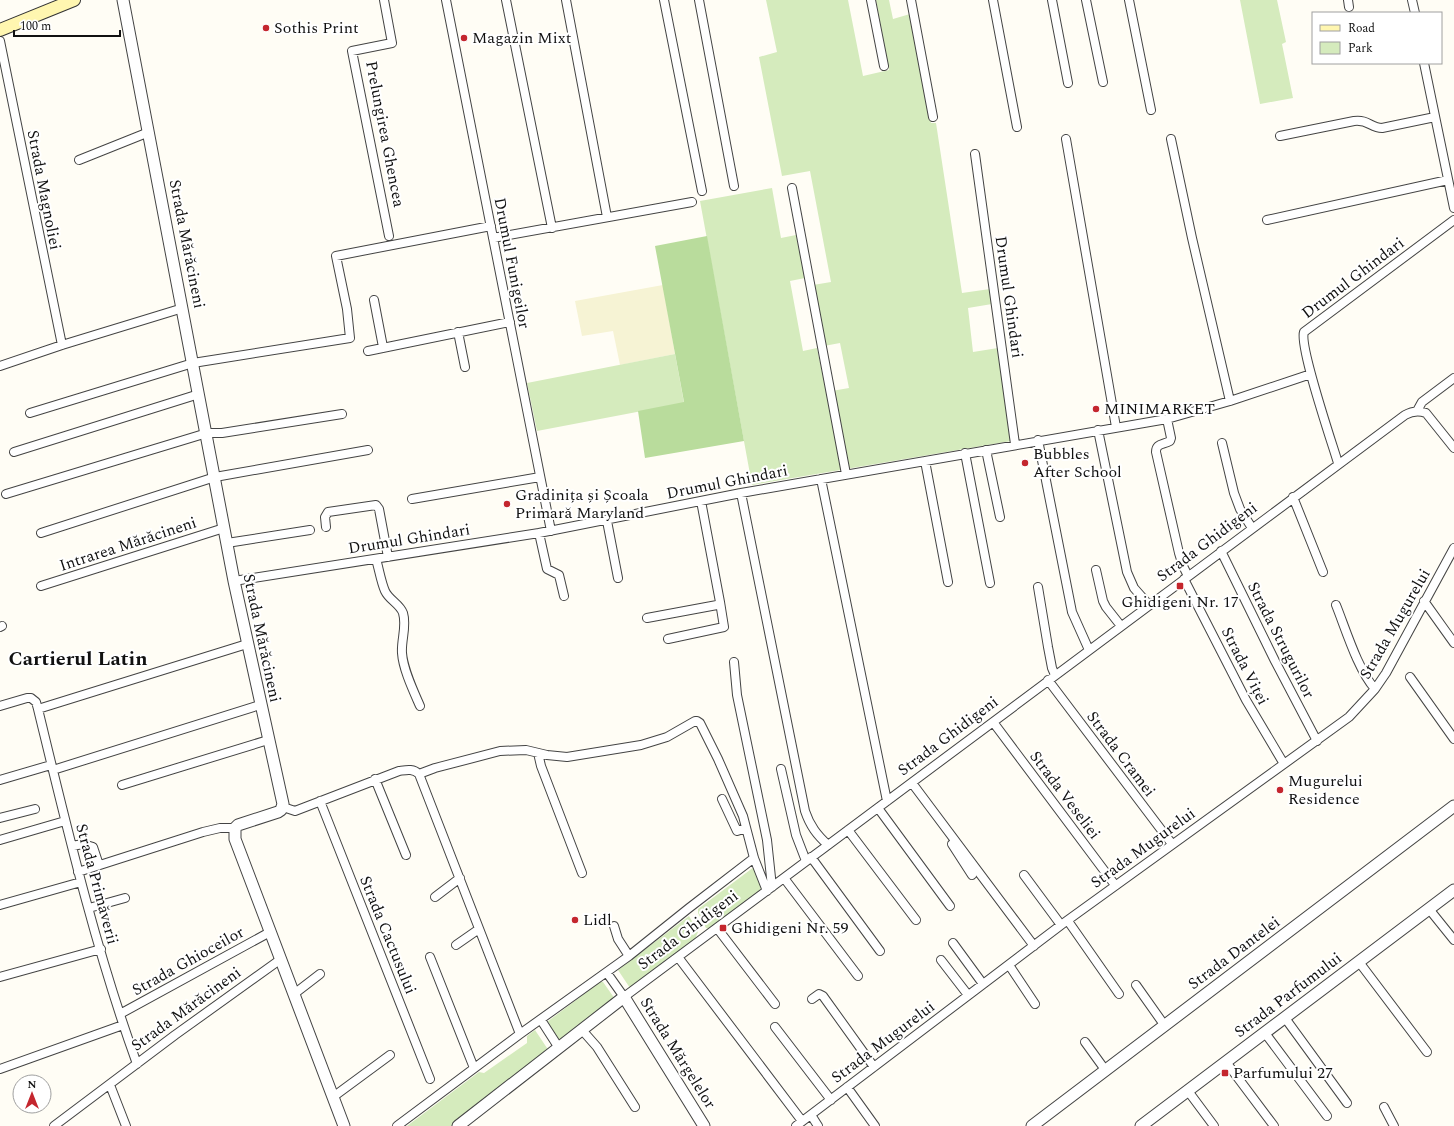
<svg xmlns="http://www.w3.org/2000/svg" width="1454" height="1126" font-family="Spectral,serif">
  <rect width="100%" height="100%" fill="#fffdf5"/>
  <!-- farmland -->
  <path fill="#f6f3d4" d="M663 285 675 354 620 365 613 331 582 336 575 301Z"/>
  <!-- green -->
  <path fill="#d5ebbd" d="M766 0H848L863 76 889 70 876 0H889L893 19 910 14 931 123H936L962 293 990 289 992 304 968 308 973 352 998 348 1011 441 752 485 700 201 772 188 781 238 796 235 805 278 790 281 803 351 817 348 826 392 849 388 840 343 824 346 813 285 831 282 810 171 782 176 759 57 777 52Z
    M1240 0H1277L1286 42 1282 44 1293 98 1260 104Z
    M675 354 684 403 537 431 527 383Z
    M754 867 762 886 759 892 709 929 706 928 698 913V909Z
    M689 916 698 932 695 939 630 988 618 970Z
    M600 982H603L615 999 560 1040 558 1039 547 1022Z
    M535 1030 549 1051 452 1126H407L479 1072 484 1073 527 1043V1036Z"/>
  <!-- forest -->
  <path fill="#b9dc9c" d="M707 236 744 441 645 458 638 411 684 402 655 246Z"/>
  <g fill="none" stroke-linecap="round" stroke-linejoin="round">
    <!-- minor casing -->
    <g stroke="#444" stroke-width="10">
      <path id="minor" d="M384 0 392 43 352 51 389 236
        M446 0 551 531
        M506 0 552 228
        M566 0 607 217
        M664 0 702 191
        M699 0 734 186
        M871 0 884 66
        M911 0 933 117
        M993 0 1017 127
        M1052 0 1068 83
        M1086 0 1103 82
        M1129 0 1151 110
        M1348 0 1349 7
        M1412 0 1415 13
        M0 41 62 345
        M1424 63 1454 208
        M1280 136 1354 121C1368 119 1371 128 1382 128L1435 117
        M1066 139 1116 427
        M1171 139 1192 238 1230 401
        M975 154 1015 444
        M79 160 149 132
        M792 188 846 474
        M1267 220 1448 180
        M493 238 692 202
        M374 300 383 347
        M458 332 465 367
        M368 351 510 322
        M0 366 62 345 183 308
        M1417 411 1422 402 1454 378
        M30 413 193 363 350 338 347 309 336 256 491 226
        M1167 419 1171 438 1170 441C1163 445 1156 443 1156 452L1179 553 1183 566 1188 576
        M1098 430 1127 572 1134 588 1149 605
        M1038 440 1072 612 1089 650
        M1222 443 1234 493 1240 509 1252 528
        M986 450 1000 517
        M14 452 199 394
        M965 453 990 583
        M925 461 948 582
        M1338 463C1332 443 1299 346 1304 332L1454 220
        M821 479 887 801
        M741 493 805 811C810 826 817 835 828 845
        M6 494 207 433H222L342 414
        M1293 497 1323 572
        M412 499 540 477
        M607 521 618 578
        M326 527 325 517 328 512 376 505 379 509 388 557
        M41 533 215 477 368 450
        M539 533 547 569 559 575 564 596
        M227 543 310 530
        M1221 551 1275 661 1317 741
        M376 559C379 569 381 582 385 591 389 600 400 604 403 613 407 626 401 640 402 653 403 669 413 690 420 706
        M1096 570 1103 601 1106 607 1121 626
        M1184 579 1246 700 1284 764
        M234 581 539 533 741 493 1167 419 1230 401 1311 374
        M41 586 224 528
        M1038 587 1048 647 1052 668 1055 675
        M1424 601 1454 643
        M1336 605C1346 630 1358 670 1375 689
        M647 618 717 605 720 602 701 501
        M0 627 2 626
        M668 639 724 627 720 602
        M734 662 737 695 767 840 772 887
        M1410 677 1454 739
        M1048 680 1172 844
        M0 706 27 698H31L36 702 38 709 247 644
        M38 709C67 828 95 948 137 1064
        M993 722 1115 885
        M538 753 541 766 582 873
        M781 769 796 835 806 861
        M53 770 260 705
        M419 774 435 768 500 751 526 750 547 755 567 757 641 745 667 737 695 721H697L700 723 718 759 743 816 754 858 767 891
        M375 779 406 855
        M0 780 51 765
        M912 783 1034 946
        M122 785 268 740
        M722 799 737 831 746 828
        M320 801 430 1079
        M283 807 295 811 399 771C406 770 413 768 419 774L520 1034
        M878 808 950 906
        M0 818 35 809
        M848 830 916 920
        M0 840 65 821
        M952 844 972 875
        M72 846 83 844 93 847 99 865
        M811 857 880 951
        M78 872 203 832 220 828H235
        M1024 875 1061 925
        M784 878 858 976
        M435 897 460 878
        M0 905 81 882
        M89 908 125 898
        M1429 909 1454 940
        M1068 921 1119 994
        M614 926 618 939 629 956
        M717 928 775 1004
        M953 943 983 984
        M456 945 479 929
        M430 957 474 1068
        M678 957 802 1121
        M941 960 968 995
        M1359 962 1427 1052
        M1009 965 1035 1004
        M607 973 624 997 1405 415C1412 411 1418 410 1426 413L1454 448
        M0 977 101 949
        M1136 985 1165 1026
        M294 994 320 974
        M812 999 819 994 823 996 874 1067
        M120 1014 270 932
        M1285 1018 1347 1103
        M541 1020 559 1048
        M775 1027 831 1100
        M582 1030 597 1047 635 1107
        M1265 1033 1327 1116
        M1085 1042 1106 1071
        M1226 1062 1274 1126
        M0 1069 123 1025
        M110 1085 126 1126
        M847 1087 875 1126
        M1188 1091 1214 1126
        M333 1097 390 1055
        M1384 1107 1394 1126
        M811 1115 818 1126
        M54 1126 175 1035 281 959
        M397 1126 520 1034 629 956 689 908 754 858
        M796 1126 1061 925 1349 717 1375 689 1386 673 1454 548"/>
    </g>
    <!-- tertiary casing -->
    <g stroke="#444" stroke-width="13">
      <path id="tertiary" d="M123 0 234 581 283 804 281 810 278 812 238 825 235 828V839L344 1126
        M458 1126 624 997 704 1126
        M1032 1126 1454 806
        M1141 1126 1454 890"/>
    </g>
    <!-- secondary casing -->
    <g stroke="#333" stroke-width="14">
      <path id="secondary" d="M0 30 74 0"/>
    </g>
    <!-- minor -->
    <use href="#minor" stroke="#fff" stroke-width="8"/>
    <!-- tertiary -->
    <use href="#tertiary" stroke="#fff" stroke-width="11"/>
    <!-- secondary -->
    <use href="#secondary" stroke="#fff6b0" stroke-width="12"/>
  </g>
  <!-- markers -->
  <g fill="#c4262e" stroke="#fff" stroke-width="1.5">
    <circle cx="266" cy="28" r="4"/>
    <circle cx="464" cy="38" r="4"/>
    <circle cx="1096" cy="409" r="4"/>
    <circle cx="1025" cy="463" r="4"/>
    <circle cx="507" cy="504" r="4"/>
    <rect x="1176" y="582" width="8" height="8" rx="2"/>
    <circle cx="1280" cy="790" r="4"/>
    <circle cx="575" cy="920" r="4"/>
    <rect x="719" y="924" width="8" height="8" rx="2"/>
    <rect x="1221" y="1069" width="8" height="8" rx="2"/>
  </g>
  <g text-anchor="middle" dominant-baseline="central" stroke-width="4" stroke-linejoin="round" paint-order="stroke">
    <!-- poi labels -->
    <g font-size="16" fill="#111" stroke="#fff" text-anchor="start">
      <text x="274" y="28">Sothis Print</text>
      <text x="472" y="38">Magazin Mixt</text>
      <text x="1104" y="409">MINIMARKET</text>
      <text x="1033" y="454">Bubbles<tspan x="1033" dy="18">After School</tspan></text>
      <text x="515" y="495">Gradinița și Școala<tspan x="515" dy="18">Primară Maryland</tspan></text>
      <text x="1180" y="602" text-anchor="middle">Ghidigeni Nr. 17</text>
      <text x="1288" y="781">Mugurelui<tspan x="1288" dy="18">Residence</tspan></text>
      <text x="583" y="920">Lidl</text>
      <text x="731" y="928">Ghidigeni Nr. 59</text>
      <text x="1233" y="1073">Parfumului 27</text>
    </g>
    <!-- street labels -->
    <g font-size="16" fill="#111" stroke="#fff">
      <text transform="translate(385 134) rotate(79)">Prelungirea Ghencea</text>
      <text transform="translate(44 190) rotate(79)">Strada Magnoliei</text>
      <text transform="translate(187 244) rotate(79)">Strada Mărăcineni</text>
      <text transform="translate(512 263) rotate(79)">Drumul Funigeilor</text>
      <text transform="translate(1353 278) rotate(-37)">Drumul Ghindari</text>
      <text transform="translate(1009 297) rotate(82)">Drumul Ghindari</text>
      <text transform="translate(727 482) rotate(-11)">Drumul Ghindari</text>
      <text transform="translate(409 539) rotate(-9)">Drumul Ghindari</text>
      <text transform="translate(1207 542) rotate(-37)">Strada Ghidigeni</text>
      <text transform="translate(128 544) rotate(-18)">Intrarea Mărăcineni</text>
      <text transform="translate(1395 624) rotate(-60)">Strada Mugurelui</text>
      <text transform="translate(262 638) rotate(78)">Strada Mărăcineni</text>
      <text transform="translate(1281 640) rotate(63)">Strada Strugurilor</text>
      <text transform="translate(1245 666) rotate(63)">Strada Viței</text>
      <text transform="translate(948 736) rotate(-37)">Strada Ghidigeni</text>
      <text transform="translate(1121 754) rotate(53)">Strada Cramei</text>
      <text transform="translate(1065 795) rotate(53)">Strada Veseliei</text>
      <text transform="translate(1143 848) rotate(-36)">Strada Mugurelui</text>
      <text transform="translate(97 884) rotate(75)">Strada Primăverii</text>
      <text transform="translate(688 930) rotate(-37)">Strada Ghidigeni</text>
      <text transform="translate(388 935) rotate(68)">Strada Cactusului</text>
      <text transform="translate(1234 953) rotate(-37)">Strada Dantelei</text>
      <text transform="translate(188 961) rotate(-29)">Strada Ghioceilor</text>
      <text transform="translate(1288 995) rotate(-37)">Strada Parfumului</text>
      <text transform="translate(186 1009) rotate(-36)">Strada Mărăcineni</text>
      <text transform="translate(883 1042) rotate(-37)">Strada Mugurelui</text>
      <text transform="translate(678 1053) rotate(58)">Strada Mărgelelor</text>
    </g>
    <!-- district labels -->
    <g font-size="20" font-weight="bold" fill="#111" stroke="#fff">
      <text x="78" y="659">Cartierul Latin</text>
    </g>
  </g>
  <!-- legend -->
  <rect x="1312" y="12" width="130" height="52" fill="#ffffff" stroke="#a0a0a0"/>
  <rect x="1320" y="25" width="20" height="6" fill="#fff6b0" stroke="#a0a0a0"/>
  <text x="1348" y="32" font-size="12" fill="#111111">Road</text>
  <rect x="1320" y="42" width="20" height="12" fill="#d5ebbd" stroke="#a0a0a0"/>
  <text x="1348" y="52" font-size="12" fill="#111111">Park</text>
  <!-- north arrow -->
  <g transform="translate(32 1094)"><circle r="19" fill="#ffffff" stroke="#a0a0a0"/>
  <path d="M0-3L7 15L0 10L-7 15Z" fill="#c4262e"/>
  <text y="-6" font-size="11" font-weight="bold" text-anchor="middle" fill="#111111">N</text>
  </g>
  <!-- scale -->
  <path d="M14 30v6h106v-6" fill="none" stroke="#111111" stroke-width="2"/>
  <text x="20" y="30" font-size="12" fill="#111111" stroke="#ffffff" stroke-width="3" paint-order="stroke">100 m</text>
</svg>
